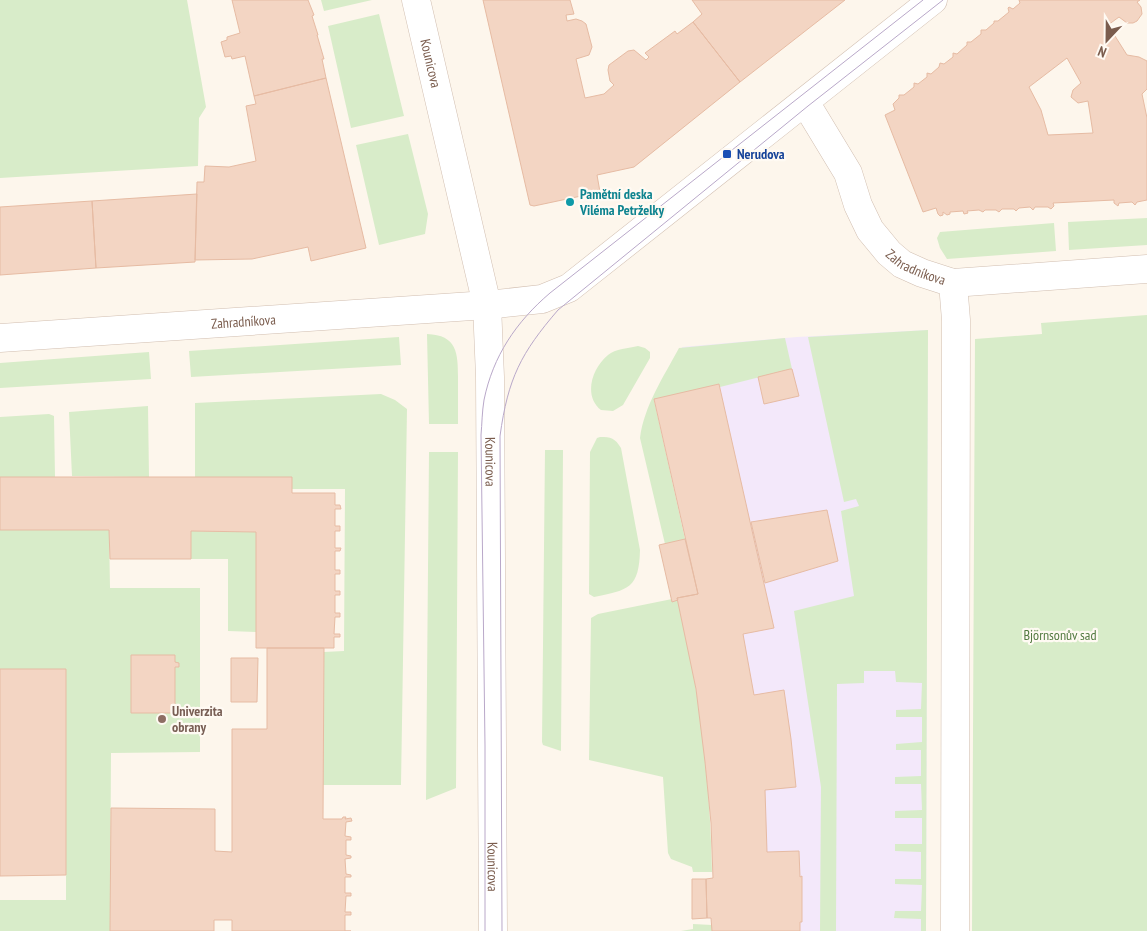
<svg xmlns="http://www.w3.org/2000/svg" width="1147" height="931" font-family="'PT Sans Narrow',sans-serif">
  <rect width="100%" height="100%" fill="#fdf6ec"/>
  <!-- education -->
  <path fill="#f3e8fa" d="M928 330 926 931H712L711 919 707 918 706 879 713 878 711 823 705 762 696 689 683 619 698 593 654 399 692 390 682 347 797 337Z"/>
  <!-- green -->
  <path fill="#d8ecc9" d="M0 0H187L206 107 199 118 198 166 0 178Z
    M321 0H372L324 11Z
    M379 14 404 116 351 128 328 26Z
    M408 134 428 214 425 234 379 245 356 145Z
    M1147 218V245L1069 250 1068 222Z
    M1054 223 1056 251 947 259 940 248 937 238 940 232Z
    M1147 315V931H972L975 339 1042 334 1041 323Z
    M928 330 926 931H921V919L894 918 895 911H921L922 885 895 884V879H921V852L895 851V844H922V818H895V811L922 810 921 784H895V777L921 776V750H896V744L922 742V717H896V710L921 709 922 683 896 682 895 671H864V683L837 684 836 931H820L821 787 794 611 854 596 841 511 859 506 856 499 844 502 808 337Z
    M427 334C459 335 458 356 458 381 458 395 458 410 458 424H429Z
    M399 337 401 365 191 377 189 351Z
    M785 338 792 369 720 387 719 384 654 400 685 539 665 544 640 438C644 406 664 376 679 348Z
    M638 346 645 348 650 352V358L623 405 613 411 601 410C583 396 592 368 608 355 615 349 629 348 638 346Z
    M149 352 151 379 0 388V363Z
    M381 394 395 400 407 409 401 785H323L324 652 344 651 345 489H292V477H195V403Z
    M148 406 149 477 72 476 69 412Z
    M49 414 54 416 55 477H0V417Z
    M600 437C611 437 615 438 621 448L640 550C639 588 629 590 594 597L589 594 590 452 597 438Z
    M545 450H563L561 751 543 745 542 742Z
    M429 452H458L456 788 426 800Z
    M0 530H109L110 588H200V752L111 753 110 931H0V900H66V669H0Z
    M191 531 256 532V632L228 631V559H191Z
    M677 598C700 688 710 780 712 872H693L692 867 671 859 668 853 663 777 589 760 591 618 598 614Z
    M693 924 712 925V931H681L693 929Z"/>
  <!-- building -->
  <path fill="#f3d5c3" stroke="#e6bba3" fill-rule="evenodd" d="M232 0H308L314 15 312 16 318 35H317L324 59H322L326 78 254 96 245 56 232 59 231 56 225 57 221 42 227 40V37L240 33Z
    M483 0H570L574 14 566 15 567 21 576 19 582 21 586 24 592 47 589 55 576 59 585 98 604 94 614 85 610 81 608 70 609 65 628 51 634 50 646 60 649 57 645 53 675 31 677 34 693 22 740 82 634 167 597 175 600 192 534 206 530 205Z
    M692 0H845L740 82 693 22 702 14Z
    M1019 0H1140L1137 2 1141 7 1142 14 1137 21 1133 23H1127L1119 17 1108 25 1127 55 1139 57 1147 61V89L1142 94 1147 118V200L1137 202 1135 205 1132 202 1119 203 1118 206 1114 203V200L1053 203 1054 206 1051 209 1048 207H1035L1033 210 1030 207 1019 208 1016 211 1014 209H1002L999 212 996 210H985L983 212 979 210 967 211 968 213 964 214 963 211 950 212V214L947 215 943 212V215L940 216 938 214 936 208 923 212 885 115 895 110 893 104 899 98V95H904L914 87V83L918 84 927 77V73L931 74 939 67 940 63 944 64 953 57V53L957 54 967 45V42H971L981 34V30H986L994 23V21H998L1009 12 1008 8 1009 7 1013 9 1020 3ZM1067 58 1081 83 1073 90 1071 97 1078 103 1088 101 1093 133 1048 135 1041 110 1029 87Z
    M326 78 366 248 311 261 308 247 252 259 195 260 197 182H204L205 166 229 167 256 161 246 106 256 104 254 96Z
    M197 194 195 262 96 268 92 201Z
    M92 201 96 268 0 275V207Z
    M790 369H792L799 396 764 404 758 377Z
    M719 384 774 628 743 634 754 695 784 690 791 739 796 787 765 790 767 852 799 851 800 877 802 876V922H800V931H712L711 918H707L706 879 713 878 711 823 705 762 696 689 677 598 698 594 654 399Z
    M0 477H292V493H335V505H340L341 509H335V526H340V531H335V548H341L340 551H335V570H340V574H335V591H340V595H335V613H340V617H335L334 634H340V637H334V648H256V532L191 531V559H110L109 530H0Z
    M827 510 838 561 765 583 751 522Z
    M685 539 698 594 677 598 678 600 672 602 659 545Z
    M267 648H324L323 819H342L343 817H346L345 819 351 818 352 821 346 822 345 836 351 837V840H346V855L351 856V858L345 859 346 874 351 875V877H345V893H351V896H346L345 912H351V915H345V931H351H232V920H214V931H110L111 808 215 809V851L232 852V729H267Z
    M131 655H175V662L179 663V667H175V713H131Z
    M231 658H258L257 702H231Z
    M0 669H66V875L0 876Z
    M692 879H706L707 918 692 919Z"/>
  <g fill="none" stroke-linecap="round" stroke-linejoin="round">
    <!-- minor casing -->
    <g stroke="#d1beb0" stroke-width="29">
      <g id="minor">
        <path id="s1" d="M805 102 848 173 858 205 870 230 889 253 902 264 922 273 953 283 1147 269"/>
        <path d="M953 283 956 320 955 931"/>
        <path id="s2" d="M0 338 487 305 542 299 569 288 933 0"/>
      </g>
    </g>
    <!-- tertiary casing -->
    <g stroke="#d1beb0" stroke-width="29">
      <g id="tertiary">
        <path id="s3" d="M416 0 487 305 490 377 493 931"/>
      </g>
    </g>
    <!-- minor -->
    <use href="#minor" stroke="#fff" stroke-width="28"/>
    <!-- tertiary -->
    <use href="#tertiary" stroke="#fff" stroke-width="28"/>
    <!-- tram -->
    <path stroke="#b9a8c9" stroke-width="1" d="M485 931V746L481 435C482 424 482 412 484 400 493 356 516 322 550 293L923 0
      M502 931 500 436C508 378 521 353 558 310L808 106 943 0"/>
  </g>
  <!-- markers -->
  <rect fill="#1a4fb4" stroke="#fffaf3" stroke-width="2" x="722" y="149" width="10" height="10" rx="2.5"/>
  <circle fill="#0f9aa8" stroke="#fffaf3" stroke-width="2" cx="570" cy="202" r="5"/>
  <circle fill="#8d6e63" stroke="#fffaf3" stroke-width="2" cx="162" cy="719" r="5"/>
  <g text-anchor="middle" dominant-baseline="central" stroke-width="4.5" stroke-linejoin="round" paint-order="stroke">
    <!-- street labels -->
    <g font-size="14" fill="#7a5c4d" stroke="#fffaf3">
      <text stroke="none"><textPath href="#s3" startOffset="65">Kounicova</textPath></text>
      <text stroke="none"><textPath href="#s1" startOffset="205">Zahradníkova</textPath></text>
      <text stroke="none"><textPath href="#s2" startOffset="244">Zahradníkova</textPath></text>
      <text stroke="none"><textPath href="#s3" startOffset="470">Kounicova</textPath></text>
      <text stroke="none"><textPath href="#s3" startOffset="875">Kounicova</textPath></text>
    </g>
    <!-- transit labels -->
    <g font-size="14" font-weight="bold" fill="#164399" stroke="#fffaf3" text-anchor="start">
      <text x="737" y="154">Nerudova</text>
    </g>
    <!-- culture labels -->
    <g font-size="14" font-weight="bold" fill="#0d838f" stroke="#fffaf3" text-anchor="start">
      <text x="580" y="194">Pamětní deska<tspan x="580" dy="16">Viléma Petrželky</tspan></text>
    </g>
    <!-- park labels -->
    <g font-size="14" fill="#537a41" stroke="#fffaf3">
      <text x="1060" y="635">Björnsonův sad</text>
    </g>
    <!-- education labels -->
    <g font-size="14" font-weight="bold" fill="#785e54" stroke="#fffaf3" text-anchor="start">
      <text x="172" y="711">Univerzita<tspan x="172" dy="16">obrany</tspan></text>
    </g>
  </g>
  <!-- north arrow -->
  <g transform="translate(1107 40) rotate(202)" stroke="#fffaf3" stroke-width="4" paint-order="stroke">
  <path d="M0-4L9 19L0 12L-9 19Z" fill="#7a5c4d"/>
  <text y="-8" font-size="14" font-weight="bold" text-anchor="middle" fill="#7a5c4d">N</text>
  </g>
</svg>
